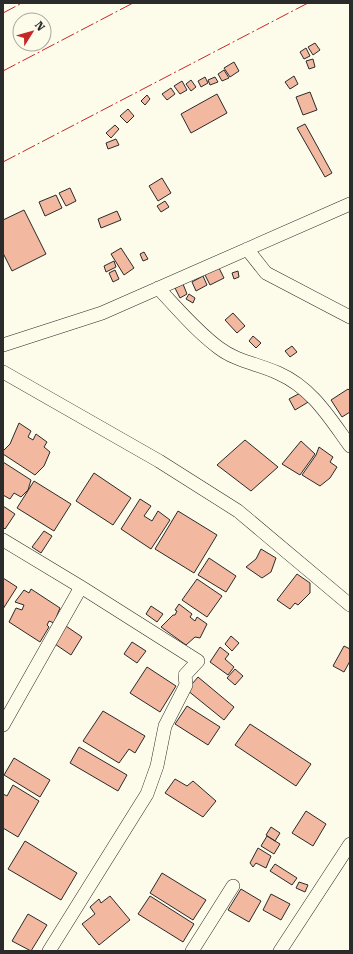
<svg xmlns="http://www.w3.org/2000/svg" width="353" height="954" font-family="'Roboto Serif',serif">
  <rect width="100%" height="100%" fill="#fdfbea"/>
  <!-- building -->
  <path fill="#f2b8a0" stroke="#2b2b2b" d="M315 43 320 50 313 55 308 47Z
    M306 48 310 56 304 59 300 52Z
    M313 59 315 67 309 69 306 61Z
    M234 62 239 71 230 77 224 68Z
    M224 70 229 78 222 81 218 74Z
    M294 76 298 84 290 89 285 82Z
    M205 77 208 83 201 87 198 81Z
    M215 77 218 82 210 85 208 80Z
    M191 80 196 87 191 91 186 84Z
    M182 81 187 90 180 94 174 86Z
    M171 88 175 94 167 100 162 94Z
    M310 92 317 110 303 115 296 97Z
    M217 94 227 113 191 133 181 114Z
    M147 95 150 99 145 105 141 101Z
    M128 109 134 116 127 123 120 116Z
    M305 124 332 173 325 177 297 128Z
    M115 125 119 129 111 138 106 133Z
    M116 139 119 145 108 149 106 143Z
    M162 178 171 193 158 201 149 186Z
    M70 188 76 201 66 206 59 193Z
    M56 195 62 208 45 216 39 202Z
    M165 201 169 207 161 212 157 206Z
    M24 210 46 254 12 271 3 253V220Z
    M117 211 121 220 101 228 98 219Z
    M121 248 134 268 124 275 111 254Z
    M144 252 148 259 143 261 140 254Z
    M114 261 116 267 106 272 104 266Z
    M217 264 224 278 210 285 203 271Z
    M115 270 119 279 113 282 109 273Z
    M238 271 239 277 234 279 232 273Z
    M203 276 207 285 196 291 192 282Z
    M183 284 187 294 180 298 175 288Z
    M189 294 195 298 193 303 186 299Z
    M233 313 245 326 237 333 225 320Z
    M253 336 261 343 256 348 249 341Z
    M292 346 297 352 290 357 285 351Z
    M348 389 350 391V412L342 417 331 400Z
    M304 391 310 401 295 410 289 399Z
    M19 423 31 431 28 437 33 440 36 434 47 442 44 447 50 452 44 466 35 475 3 454V451L10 444Z
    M245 440 278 467 251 491 217 465Z
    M301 441 315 454 300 475 282 464Z
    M319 447 333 457 330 462 337 467 330 478 320 486 302 475 316 455Z
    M3 462 31 480 28 490 21 497 14 493 10 499 3 495Z
    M94 473 131 498 113 525 76 501Z
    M34 481 71 504 54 531 17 508Z
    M140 499 151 506 144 516 152 521 158 511 170 520 151 549 121 529Z
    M3 506 15 514 5 529 3 527Z
    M178 511 217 535 194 573 155 549Z
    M44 531 52 536 41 553 32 547Z
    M261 549 276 558 271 572 262 578 246 567 256 559Z
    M209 558 236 576 226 592 198 575Z
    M297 574 310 583V593L298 605 295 603 290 609 277 600Z
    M3 578 17 587 3 609Z
    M197 579 222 596 207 617 182 600Z
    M31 589 60 608 54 623 49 621 47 625 49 627 40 642 9 622 16 608 22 610 24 605 15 602 24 590 29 593Z
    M179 604 192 614 190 617 195 621 197 617 207 624 200 638 195 637 186 645 161 627 173 615H175L177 611 175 610Z
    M151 606 163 614 157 622 146 614Z
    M63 624 82 637 71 655 52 642Z
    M231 636 239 643 232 651 225 644Z
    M132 642 146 651 137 663 124 654Z
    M344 646 350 649V661L344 672 333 666Z
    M220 647 229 654 225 659 234 667 228 675 210 662Z
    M147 667 176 686 160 712 130 693Z
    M235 669 243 676 235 685 227 678Z
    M198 677 234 707 224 720 187 690Z
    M187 706 220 727 208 745 175 724Z
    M103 711 145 736 135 753 129 749 119 763 83 741Z
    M250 724 311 764 296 786 235 745Z
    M79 747 127 775 118 791 70 763Z
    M14 758 50 780 40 797 4 775Z
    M175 779 187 786 193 781 216 801 203 817 165 793Z
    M13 785 39 801 18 837 3 828V794L7 796Z
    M306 811 326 824 313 846 292 833Z
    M271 827 280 833 275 841 266 835Z
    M267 836 280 844 274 854 261 846Z
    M25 841 77 873 61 900 8 869Z
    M258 848 271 856 266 868 256 863 253 867 250 863Z
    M275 864 297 878 292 885 270 871Z
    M162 873 206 900 193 920 150 893Z
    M299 882 308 885 305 892 296 888Z
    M241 889 261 901 249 922 228 910Z
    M271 894 290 904 281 920 263 910Z
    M110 896 130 920 99 945 82 924 95 914 90 907 99 899 101 903Z
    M150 896 194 924 183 942 138 914Z
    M28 914 47 925 31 951 12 941Z"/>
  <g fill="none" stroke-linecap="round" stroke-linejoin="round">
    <!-- minor casing -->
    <g stroke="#2b2b2b" stroke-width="14">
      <path id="minor" d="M247 249 266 273 350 317
        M158 288C177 308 196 331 219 348 236 361 258 364 278 373 312 388 329 417 350 446
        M3 345 102 313 350 204
        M3 372 159 461 238 511 350 605
        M3 540 81 587 198 661 185 675 186 685 165 726 157 766 147 794 49 951
        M3 725 81 587
        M192 951 233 886
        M280 951 350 844"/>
    </g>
    <!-- minor -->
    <use href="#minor" stroke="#fdfbea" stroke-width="13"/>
    <!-- power -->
    <path stroke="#c62828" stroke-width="1" stroke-dasharray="14 3 2 3" stroke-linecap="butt" d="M3 13 22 3
      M3 71 133 3
      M3 162 308 3"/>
  </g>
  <!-- border -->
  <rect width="353" height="954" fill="none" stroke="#2b2b2b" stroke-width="8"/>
  <!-- north arrow -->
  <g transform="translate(32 32) rotate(53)"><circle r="19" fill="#fdfbea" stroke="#a9a89e"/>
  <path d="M0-3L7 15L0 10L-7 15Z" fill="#c62828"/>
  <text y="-6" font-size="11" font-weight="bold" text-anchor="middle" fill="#2b2b2b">N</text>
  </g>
</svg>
